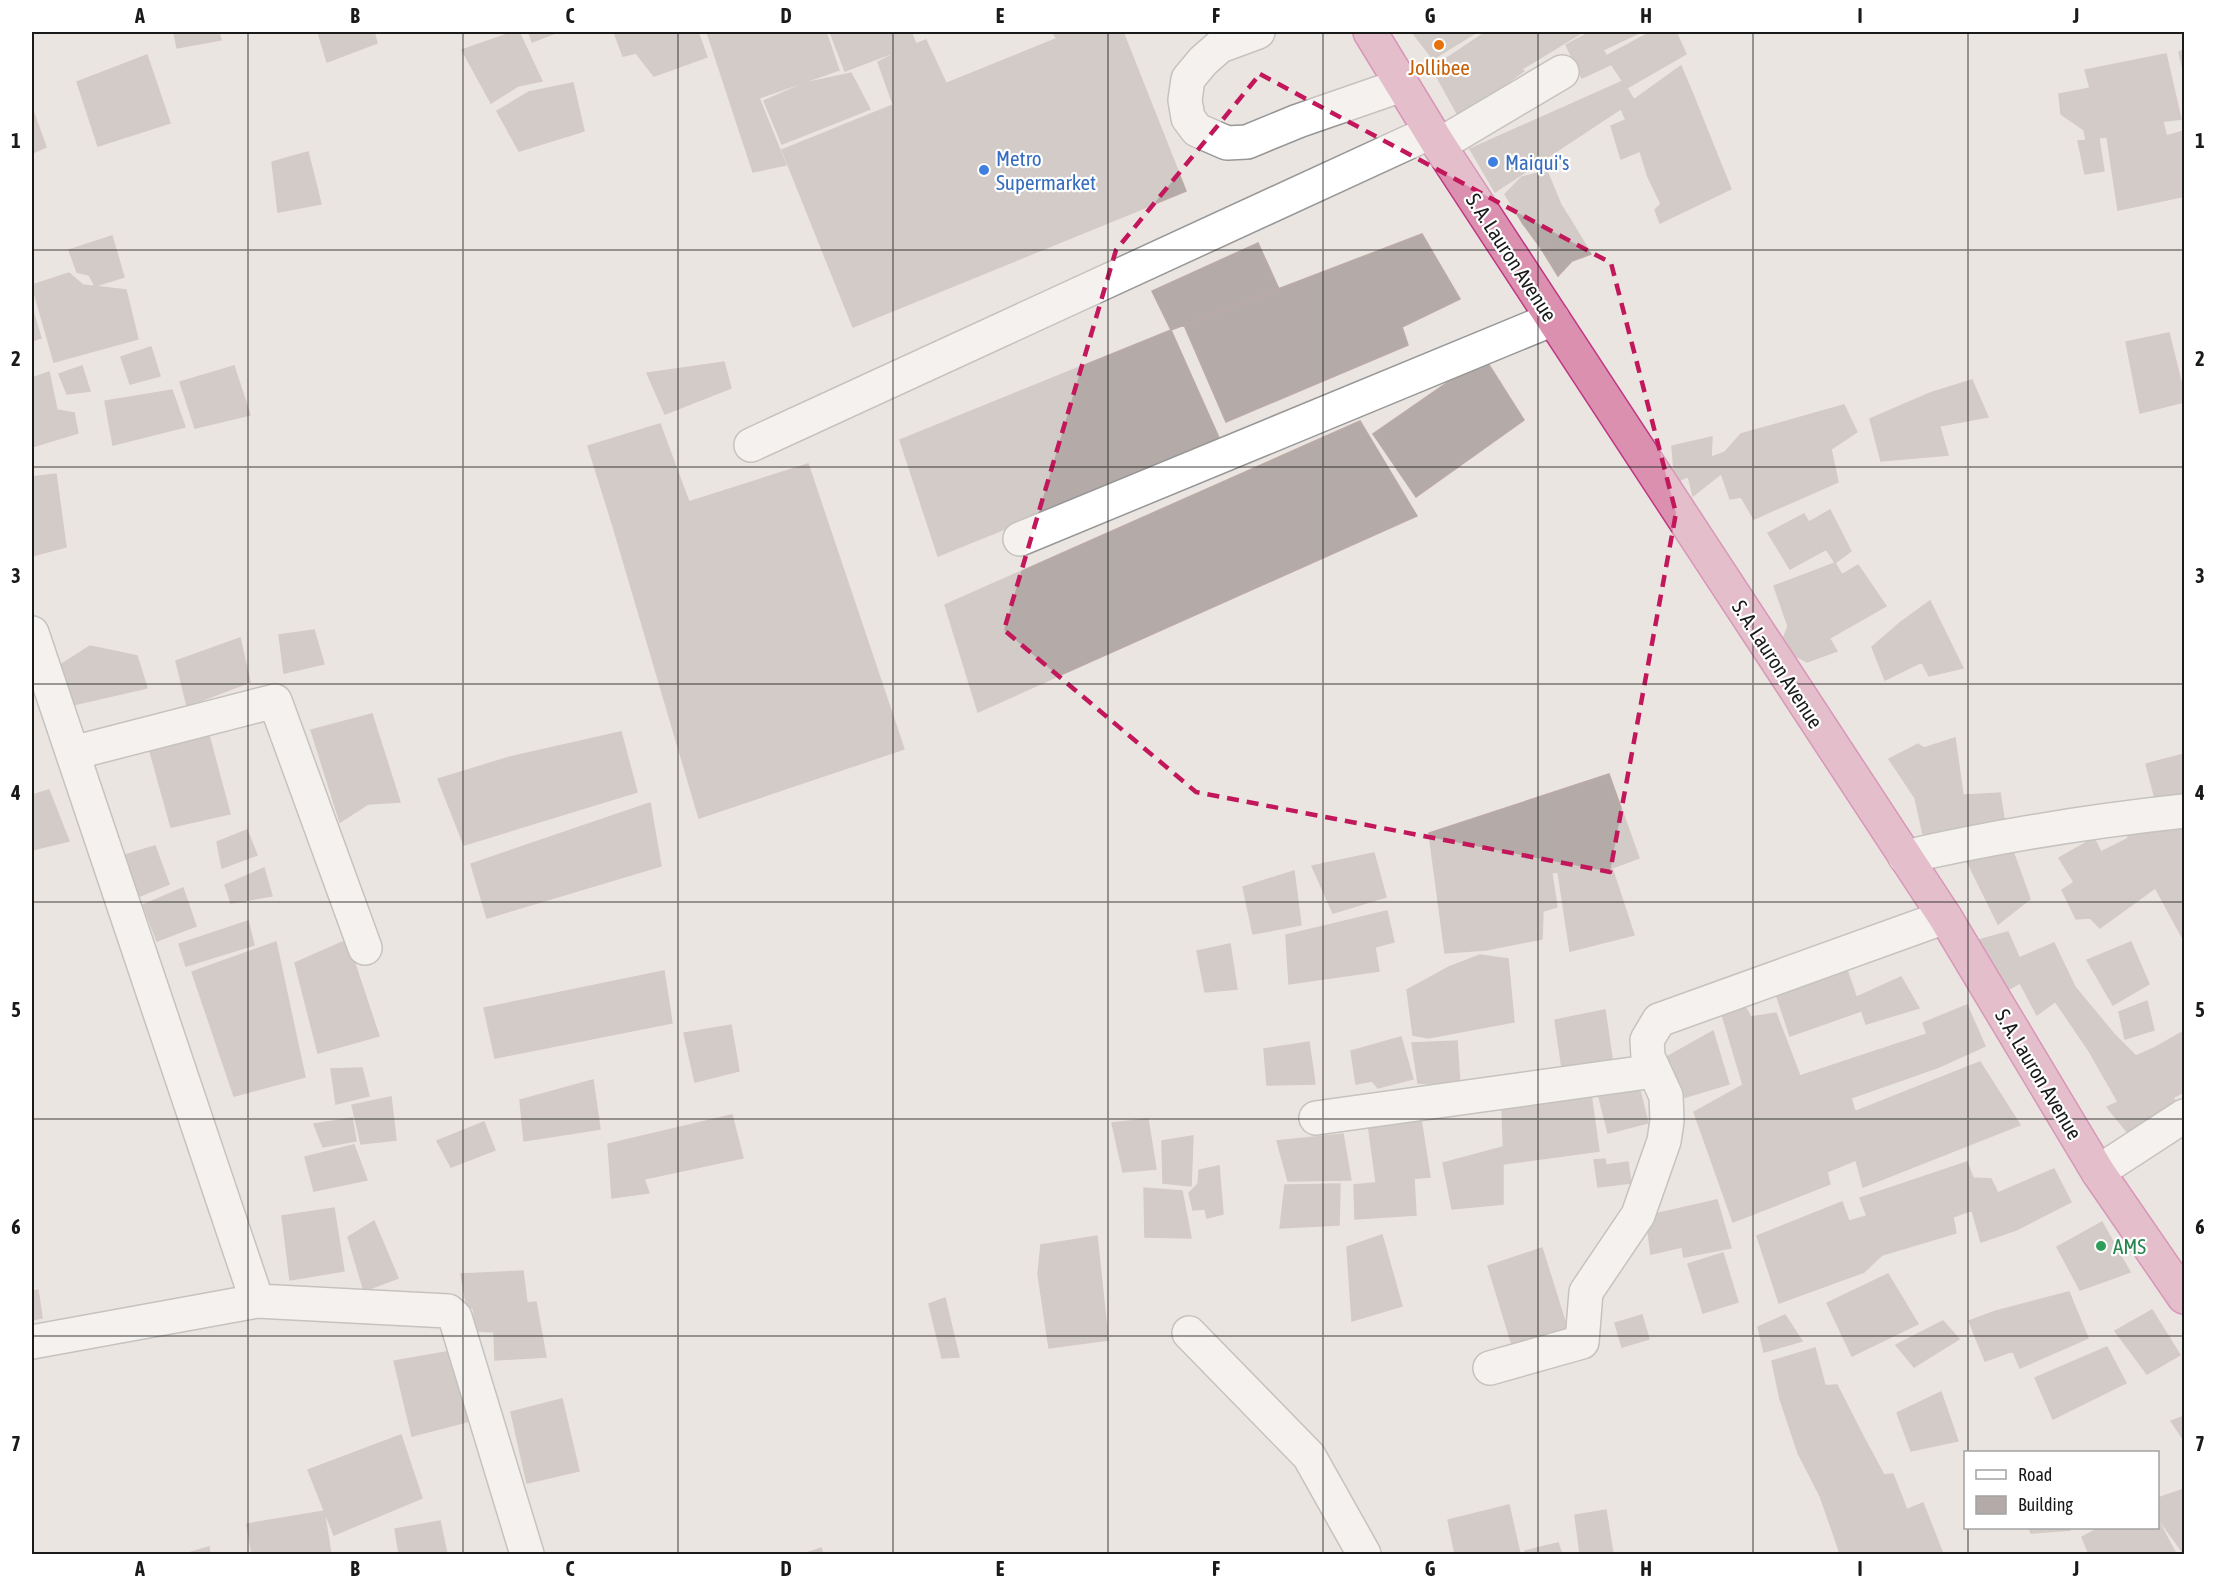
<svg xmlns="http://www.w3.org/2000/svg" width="2216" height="1586" font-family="'Asap Condensed',sans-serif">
  <rect width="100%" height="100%" fill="#ebe5e1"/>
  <!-- building -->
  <path fill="#b4aaa7" stroke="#bbaaa5" stroke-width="1.5" d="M174 32H219L221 40 177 48Z
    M318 32H374L377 43 327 62Z
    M514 32H519L542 81 518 86 491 103 462 50Z
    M529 32H558L532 42Z
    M614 32H698L707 57 654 76 636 53 623 56Z
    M707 32H826L839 70 759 98 786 165 753 172Z
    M830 32H911L916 44 845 71Z
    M1053 32H1072L1056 38Z
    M1073 32H1123L1186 191 853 327 782 150Z
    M1412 32H1477L1433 59Z
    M1486 32H1496L1524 71 1459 117 1432 68Z
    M1496 32H1529L1506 46Z
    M1530 32H1583L1522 69 1506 46Z
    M1590 32H1596L1610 65 1582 78 1566 45Z
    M1596 32H1641L1603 50Z
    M1651 32H1676L1686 54 1627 88 1606 56Z
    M926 40 946 83 923 92 903 49Z
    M903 49 923 92 893 104 878 62Z
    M2184 50V74L2179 52Z
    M2166 54 2181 119 2133 125 2107 137 2096 94 2090 88 2085 70Z
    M147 55 170 123 98 146 77 82Z
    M1681 66 1692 92 1626 120 1621 109Z
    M851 73 870 109 782 144 764 101 805 83Z
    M1623 81 1634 100 1495 192 1470 149Z
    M573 83 584 131 519 151 497 111 529 92Z
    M2090 88 2096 94 2107 137 2086 140 2084 130 2061 114 2059 94Z
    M1692 92 1716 152 1648 177 1640 151 1621 159 1611 126Z
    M32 108 46 147 32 153Z
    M2163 122 2181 197 2118 210 2107 137 2133 125Z
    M2184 131V196L2181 197 2166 136Z
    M2099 139 2104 171 2085 174 2078 141Z
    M308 152 321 204 278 212 272 162Z
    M1716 152 1731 189 1660 223 1655 210 1661 204 1648 177Z
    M1547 171 1561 205 1539 210 1523 224 1505 194 1522 177Z
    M1561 205 1573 224 1554 232 1540 247 1523 224 1539 210Z
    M1573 224 1591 254 1572 261 1558 276 1540 247 1554 232Z
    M1422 234 1460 299 1402 327 1408 345 1226 422 1184 325Z
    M112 236 124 277 95 286 89 275 77 272 69 250Z
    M1258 243 1279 289 1171 330 1152 291Z
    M69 273 83 285 126 290 138 339 54 362 32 285Z
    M32 308 41 338 32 341Z
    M1171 330 1221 442 938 556 900 440Z
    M2169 333 2184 394V402L2140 413 2126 342Z
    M151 347 160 376 130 384 121 357Z
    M1484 357 1524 420 1416 497 1373 434Z
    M724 362 731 388 665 414 647 373Z
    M82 366 90 391 67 394 59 374Z
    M234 366 250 415 195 428 180 382Z
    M49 372 57 410 74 413 78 433 32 447V378Z
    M1972 380 1988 417 1940 426 1930 393Z
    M172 390 185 427 113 445 105 401Z
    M1930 393 1948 455 1881 461 1870 419Z
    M1844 405 1857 432 1831 449 1838 482 1754 519 1741 497 1730 499 1717 461 1741 434Z
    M1360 421 1417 516 978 712 945 605Z
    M660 424 689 502 613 526 588 446Z
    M1712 437 1711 458 1686 467 1688 476 1675 483 1672 446Z
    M1725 452 1717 461 1722 473 1693 496 1686 467Z
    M808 464 904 749 699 818 613 526Z
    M56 474 66 547 32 556V477Z
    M1830 510 1851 551 1835 563 1809 522Z
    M1804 514 1825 550 1790 569 1768 533Z
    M1835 563 1842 575 1805 597 1816 616 1788 626 1774 586Z
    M1858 565 1886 606 1830 638 1805 597Z
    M1930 601 1963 668 1929 676 1901 622Z
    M1816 616 1837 651 1807 662 1796 656 1784 637 1788 626Z
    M1901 622 1922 662 1885 680 1872 647Z
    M314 630 324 664 284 673 279 635Z
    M240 638 250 682 187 706 176 661Z
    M90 646 137 656 147 688 69 706 54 669Z
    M372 714 400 802 368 804 340 822 311 730Z
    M207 728 230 814 171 827 146 737Z
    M621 732 637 792 464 845 438 779 510 757Z
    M1955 738 1963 795 1915 798 1889 759 1918 744 1924 748Z
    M2184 754V794L2156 802 2146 764Z
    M1609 774 1639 858 1612 868 1634 935 1570 951 1558 872 1472 886 1485 950 1445 953 1429 833Z
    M49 790 69 841 32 850V795Z
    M2000 793 2006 831 1923 834 1915 798Z
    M650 803 661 866 487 918 471 864Z
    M2175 818 2184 834V936L2182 937 2122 826Z
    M247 830 257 855 222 868 217 842Z
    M2094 838 2101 852 2129 838 2155 888 2100 928 2090 918 2076 919 2062 890 2074 882 2059 858Z
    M155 846 169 884 140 896 125 855Z
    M2011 846 2030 899 1998 924 1964 855Z
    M1374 853 1386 897 1333 913 1312 866Z
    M264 868 272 896 231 903 225 885Z
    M1294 871 1301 925 1253 934 1243 887Z
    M1552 874 1557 907 1543 911 1542 939 1485 950 1472 886Z
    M183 888 196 926 157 941 143 905Z
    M1387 911 1394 942 1375 947 1379 971 1289 984 1286 935Z
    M248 921 254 945 186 966 179 944Z
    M2008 932 2019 957 2009 962 2020 983 2000 994 1968 943Z
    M347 940 379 1036 318 1053 295 963Z
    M276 942 305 1077 234 1096 192 972Z
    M2131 942 2149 984 2113 1005 2087 960Z
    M2054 943 2075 987 2037 1015 2009 962Z
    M1230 944 1237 989 1205 992 1197 951Z
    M1480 955 1508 959 1514 1022 1428 1038 1413 1035 1407 990 1449 967Z
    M1846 967 1861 1011 1790 1036 1775 991Z
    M664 971 672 1023 495 1058 484 1008Z
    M1901 977 1919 1008 1866 1024 1857 997Z
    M2075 987 2114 1034 2089 1051 2055 1001Z
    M1738 994 1751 1017 1776 1013 1800 1076 1927 1034 1939 1067 1851 1098 1868 1155 1827 1172 1830 1184 1733 1222 1694 1112 1743 1085 1718 1001Z
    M2147 1001 2154 1030 2125 1039 2119 1012Z
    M1967 1005 1985 1046 1939 1067 1923 1023Z
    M1605 1010 1613 1065 1562 1068 1555 1020Z
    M731 1025 739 1071 695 1082 684 1033Z
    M1713 1031 1729 1084 1679 1099 1663 1059Z
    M2184 1031V1092L2174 1097 2154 1048Z
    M2114 1034 2136 1056 2154 1048 2178 1109 2129 1134 2107 1107 2118 1102 2089 1051Z
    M1401 1037 1413 1079 1378 1088 1372 1081 1356 1084 1351 1051Z
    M1457 1041 1460 1086 1418 1083 1412 1043Z
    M1309 1042 1315 1084 1267 1085 1264 1049Z
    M1980 1062 2020 1125 1863 1187 1856 1160 1868 1155 1854 1112Z
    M362 1068 369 1096 336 1104 331 1069Z
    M1637 1079 1648 1123 1608 1133 1597 1089Z
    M593 1080 600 1129 524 1141 520 1100Z
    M1590 1087 1599 1151 1504 1164 1502 1108Z
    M391 1097 396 1140 361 1144 352 1105Z
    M1420 1113 1430 1177 1376 1182 1368 1123Z
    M732 1115 743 1158 644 1179 649 1193 612 1198 608 1144Z
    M352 1118 356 1141 323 1147 314 1124Z
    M1148 1119 1156 1169 1123 1172 1112 1123Z
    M484 1122 495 1150 451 1167 437 1141Z
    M1343 1134 1351 1180 1288 1181 1277 1141Z
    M1193 1136 1191 1186 1163 1183 1162 1141Z
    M354 1145 367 1180 314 1191 305 1157Z
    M1503 1147V1204L1452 1209 1443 1163Z
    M1605 1159 1606 1165 1628 1162 1631 1183 1598 1187 1594 1160Z
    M1967 1162 1973 1178 1991 1179 2016 1230 1981 1242 1972 1210 1953 1217 1956 1233 1882 1255 1860 1198Z
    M1219 1166 1223 1214 1207 1218 1205 1209 1193 1210 1189 1193 1198 1184 1199 1170Z
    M2054 1169 2071 1202 2016 1230 1998 1193Z
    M1414 1179 1416 1215 1355 1219 1354 1185Z
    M1340 1184 1339 1225 1280 1228 1285 1185Z
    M1144 1188 1182 1191 1191 1238 1145 1237Z
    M1717 1200 1731 1248 1684 1257 1682 1247 1651 1254 1646 1216Z
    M1842 1202 1849 1221 1867 1216 1882 1255 1864 1272 1779 1303 1757 1236Z
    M334 1208 344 1271 290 1280 282 1216Z
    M374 1221 398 1278 364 1291 348 1237Z
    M2102 1222 2130 1272 2080 1290 2057 1247Z
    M1382 1235 1402 1306 1352 1321 1347 1247Z
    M1097 1236 1108 1340 1049 1348 1038 1274 1041 1245Z
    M1542 1248 1568 1331 1513 1348 1488 1266Z
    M1723 1253 1738 1302 1703 1313 1688 1264Z
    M523 1271 527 1303 467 1308 461 1274Z
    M1888 1274 1918 1324 1852 1356 1827 1303Z
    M38 1290 42 1318 32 1320V1291Z
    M2069 1292 2088 1338 2020 1368 1996 1311Z
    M945 1298 959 1357 942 1358 929 1304Z
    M536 1302 546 1357 495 1360 494 1332 477 1331 473 1308Z
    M2152 1310 2180 1355 2147 1374 2115 1331Z
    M1996 1311 2013 1351 1985 1361 1969 1321Z
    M1642 1315 1649 1339 1622 1347 1615 1323Z
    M1785 1315 1802 1341 1764 1352 1758 1327Z
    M1943 1321 1959 1339 1914 1367 1896 1345Z
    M2107 1347 2126 1383 2053 1419 2035 1378Z
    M1815 1348 1825 1385 1801 1387 1780 1399 1772 1361Z
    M451 1351 470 1421 412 1436 394 1361Z
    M1837 1385 1863 1436 1853 1431 1823 1432 1798 1453 1780 1399 1801 1387Z
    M1941 1392 1958 1441 1911 1451 1897 1413Z
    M562 1399 579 1471 527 1483 511 1412Z
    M2184 1416V1440L2171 1421Z
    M1853 1431 1863 1436 1884 1475 1861 1477 1820 1496 1798 1453 1823 1432Z
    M401 1435 422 1498 334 1535 308 1470Z
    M1893 1474 1907 1510 1887 1518 1876 1512 1831 1527 1820 1496 1861 1477Z
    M2184 1489V1554L2158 1518V1498Z
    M1923 1503 1943 1554H1897L1887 1518Z
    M1509 1505 1520 1554H1455L1448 1520Z
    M1606 1510 1613 1554H1580L1575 1515Z
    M324 1511 331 1554H252L247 1524Z
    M1876 1512 1887 1518 1897 1554H1840L1831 1527Z
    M2158 1520 2176 1554H2089L2082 1537 2099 1528H2158Z
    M440 1521 447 1554H399L395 1529Z
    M2029 1528H2069L2070 1530 2031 1533Z
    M1558 1543 1562 1554H1526L1525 1551Z
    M209 1547 210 1554H185Z
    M821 1548 823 1554H804Z"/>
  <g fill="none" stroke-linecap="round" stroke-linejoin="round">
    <!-- minor casing -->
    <g stroke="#979797" stroke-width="36">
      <path id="minor" d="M1258 32 1220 46 1203 61 1188 79 1185 100 1188 118 1197 130 1227 143 1247 142 1298 121 1402 85
        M1439 145 1562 72
        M751 445 1431 132
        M1020 539 1553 319
        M32 633 257 1301
        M73 753 275 701 365 948
        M1905 857C1997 836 2091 821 2184 811
        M1316 1118 1654 1071
        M2098 1172 2184 1116
        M1189 1333 1309 1456 1364 1554
        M32 1342 257 1301 448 1311 455 1317 527 1554
        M1490 1368 1582 1342 1586 1292 1638 1215 1664 1141 1667 1121 1666 1096 1648 1057 1647 1040 1659 1020 1945 917"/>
    </g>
    <!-- highway casing -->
    <g stroke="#c03785" stroke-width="36">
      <path id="highway" d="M1370 32 1439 145 1945 917 2098 1172 2184 1297"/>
    </g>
    <!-- minor -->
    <use href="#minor" stroke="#fff" stroke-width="33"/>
    <!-- highway -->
    <use href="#highway" stroke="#db90af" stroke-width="33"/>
  </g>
  <!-- marked area -->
  <path d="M0 0H2216V1586H0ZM1260 74 1611 263 1676 513 1610 872 1196 792 1004 630 1116 250Z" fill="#ebe5e1" fill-opacity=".55" fill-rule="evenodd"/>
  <path fill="none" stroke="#c2185b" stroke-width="4.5" stroke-dasharray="12 8" stroke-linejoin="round" d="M1260 74 1611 263 1676 513 1610 872 1196 792 1004 630 1116 250Z"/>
  <!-- grid -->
  <path fill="none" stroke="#1a1a1a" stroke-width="1.5" stroke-opacity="0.55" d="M248 32V1554M463 32V1554M678 32V1554M893 32V1554M1108 32V1554M1323 32V1554M1538 32V1554M1753 32V1554M1968 32V1452M32 250H2184M32 467H2184M32 684H2184M32 902H2184M32 1119H2184M32 1336H2184M1968 1528V1554"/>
  <!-- markers -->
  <circle fill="#e8710a" stroke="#fff" stroke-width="2" cx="1439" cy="45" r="6"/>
  <g fill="#3f7fe0" stroke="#fff" stroke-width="2">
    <circle cx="1493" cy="162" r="6"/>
    <circle cx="984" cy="170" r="6"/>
  </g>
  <circle fill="#2e9e5b" stroke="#fff" stroke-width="2" cx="2101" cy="1246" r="6"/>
  <g text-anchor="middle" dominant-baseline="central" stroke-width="4.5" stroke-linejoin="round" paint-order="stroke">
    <!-- food labels -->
    <g font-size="21" fill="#c56008" stroke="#fff">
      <text x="1439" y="67">Jollibee</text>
    </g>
    <!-- shop labels -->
    <g font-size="21" fill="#366cbe" stroke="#fff" text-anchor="start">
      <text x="996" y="158">Metro<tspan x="996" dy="24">Supermarket</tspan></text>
      <text x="1505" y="162">Maiqui's</text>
    </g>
    <!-- street labels -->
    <g font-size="21" fill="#1a1a1a" stroke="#fff">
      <text transform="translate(1512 257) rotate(57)">S. A. Lauron Avenue</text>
      <text transform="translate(1778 664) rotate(57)">S. A. Lauron Avenue</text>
      <text transform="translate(2039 1074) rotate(59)">S. A. Lauron Avenue</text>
    </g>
    <!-- leisure labels -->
    <g font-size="21" fill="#27864d" stroke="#fff" text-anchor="start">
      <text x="2113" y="1246">AMS</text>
    </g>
  </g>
  <!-- border -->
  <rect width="2216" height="1586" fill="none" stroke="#ffffff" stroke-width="66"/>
  <!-- legend -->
  <rect x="1964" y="1451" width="195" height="78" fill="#ffffff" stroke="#a3a3a3" stroke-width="1.5"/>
  <rect x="1976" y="1470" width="30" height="9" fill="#ffffff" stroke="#a3a3a3" stroke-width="1.5"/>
  <text x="2018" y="1481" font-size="18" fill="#1a1a1a">Road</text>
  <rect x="1976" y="1496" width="30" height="18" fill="#b4aaa7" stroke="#a3a3a3" stroke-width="1.5"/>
  <text x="2018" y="1511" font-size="18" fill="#1a1a1a">Building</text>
  <rect x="33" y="33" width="2150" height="1520" fill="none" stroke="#1a1a1a" stroke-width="2"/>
  <g font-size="20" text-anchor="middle" font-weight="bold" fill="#1a1a1a">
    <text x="140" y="23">A</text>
    <text x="355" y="23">B</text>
    <text x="570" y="23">C</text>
    <text x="786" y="23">D</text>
    <text x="1000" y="23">E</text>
    <text x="1216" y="23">F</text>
    <text x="1430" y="23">G</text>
    <text x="1646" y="23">H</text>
    <text x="1860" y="23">I</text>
    <text x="2076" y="23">J</text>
    <text x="16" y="148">1</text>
    <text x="2200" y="148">1</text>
    <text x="16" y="366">2</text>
    <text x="2200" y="366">2</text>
    <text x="16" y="583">3</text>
    <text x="2200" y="583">3</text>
    <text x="16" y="800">4</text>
    <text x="2200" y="800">4</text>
    <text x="16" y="1017">5</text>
    <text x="2200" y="1017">5</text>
    <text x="16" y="1234">6</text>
    <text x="2200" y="1234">6</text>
    <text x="16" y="1451">7</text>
    <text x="2200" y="1451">7</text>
    <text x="140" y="1576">A</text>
    <text x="355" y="1576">B</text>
    <text x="570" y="1576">C</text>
    <text x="786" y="1576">D</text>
    <text x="1000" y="1576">E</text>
    <text x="1216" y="1576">F</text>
    <text x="1430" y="1576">G</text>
    <text x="1646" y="1576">H</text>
    <text x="1860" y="1576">I</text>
    <text x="2076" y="1576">J</text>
  </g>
</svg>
